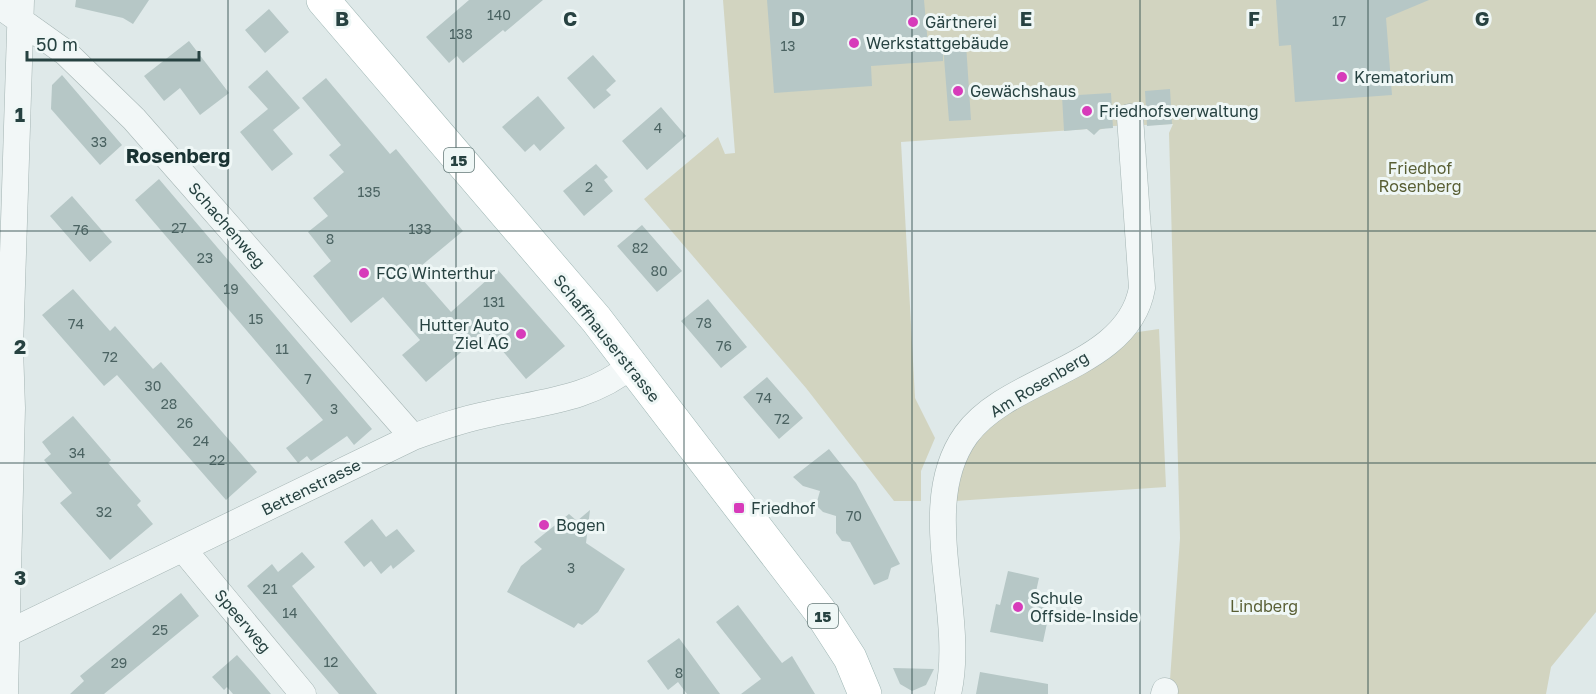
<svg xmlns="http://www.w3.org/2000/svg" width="1596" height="694" font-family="'Golos Text',sans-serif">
  <rect width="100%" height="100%" fill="#dfe9e9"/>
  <!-- green -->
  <path fill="#d2d4c0" d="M723 0H1596V612L1551 667 1546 694H1169L1180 538 1169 133 1173 124 1113 126 1091 132 1087 129 901 142 915 398 935 438 921 471V501H894L806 388 644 199 718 137 725 154 735 153Z
    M1159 329 1166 487 955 501 966 453 990 423 1138 332Z"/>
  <!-- building -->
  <path fill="#b6c7c6" d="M76 0H149L133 24 123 18 75 7Z
    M469 0H543L505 32 503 30 463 63 457 56 449 63 426 37Z
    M767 0H924L928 45 943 44V61L871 66 872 86 774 93Z
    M1276 0H1429L1386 18 1392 95 1295 102 1291 45 1279 46Z
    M269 9 289 32 265 53 245 30Z
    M189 41 229 93 200 115 180 88 164 101 144 76Z
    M966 44 971 120 949 121 943 45Z
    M593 55 616 81 606 90 611 95 594 109 567 78Z
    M267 70 300 108 273 130 293 154 272 171 240 132 268 109 248 87Z
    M62 75 122 145 100 165 51 109 52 85Z
    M326 78 390 154 396 149 463 231 415 271 451 312 498 270 565 346 526 379 486 331 426 382 402 355 420 340 383 297 351 323 313 276 331 261 308 232 328 216 313 198 344 172 329 155 341 145 302 98Z
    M1170 89 1172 124 1147 126 1145 91Z
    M1111 93 1113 128 1100 129 1094 135 1087 129 1064 131 1062 96Z
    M538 96 565 128 540 151 534 144 525 152 502 127Z
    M661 107 686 136 647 170 622 141Z
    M596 164 608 177 604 180 613 191 584 216 563 191Z
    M159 179 372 429 354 445 347 436 311 461 307 456 298 463 286 448 323 420 135 200Z
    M72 196 112 242 90 262 50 216Z
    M642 225 682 271 657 292 617 246Z
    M73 289 110 331 115 326 153 369 161 362 257 472 226 500 117 375 104 386 42 315Z
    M708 299 747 347 721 368 681 321Z
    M767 377 803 418 779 439 743 397Z
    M73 416 111 460 108 463 141 501 137 505 153 524 110 560 60 503 72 493 44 460 51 454 42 442Z
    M829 449 856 483 900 564 891 568 888 579 874 585 850 542 842 541 836 533V516L823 512 816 505 820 491 803 486 793 477Z
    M590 510 586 543 625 569 598 612 582 625 578 623 574 628 507 592 521 566 542 549 534 542 569 514 577 521Z
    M372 519 386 537 397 529 415 551 393 569 391 565 381 574 371 561 364 567 344 542Z
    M302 552 315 567 292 586 377 694H339L247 586 272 564 278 572Z
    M1008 571 1039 578 1033 605 1050 609 1043 642 990 632 996 604 1000 605Z
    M181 593 199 616 104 694H70L84 681 80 676Z
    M738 605 782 663 792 656 815 694H741L761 679 716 622Z
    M679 638 720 694H687L678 682 668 690 647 661Z
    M237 655 254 674 271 694H233L227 687 224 690 212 677Z
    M893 668 934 669 926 685 912 691 900 684Z
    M980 672 1048 684V694H976Z"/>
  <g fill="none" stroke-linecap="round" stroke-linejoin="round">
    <!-- minor casing -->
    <g stroke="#a4b4b3" stroke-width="27">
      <path id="minor" d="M0 6 66 53 134 119 413 437
        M183 549 303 694
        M0 637 413 437C438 428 463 419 489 414 540 402 590 400 632 365
        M5 694 12 408 10 348 21 0
        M948 694C967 613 915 506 966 435 1009 375 1128 369 1142 288L1130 117
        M1164 694 1165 691"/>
    </g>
    <!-- primary casing -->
    <g stroke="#9eb6b4" stroke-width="34">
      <path id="primary" d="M323 0 596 319 819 610 850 658 865 694"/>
    </g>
    <!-- minor -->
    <use href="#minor" stroke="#f2f7f7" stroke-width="26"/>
    <!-- primary -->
    <use href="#primary" stroke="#fff" stroke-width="33"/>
  </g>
  <!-- grid -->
  <path fill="none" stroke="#274241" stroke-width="1.5" stroke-opacity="0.55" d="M228 0V694M456 0V694M684 0V694M912 0V694M1140 0V694M1368 0V694M0 231H1596M0 463H1596"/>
  <!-- markers -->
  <g fill="#d73bba" stroke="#eff7f6" stroke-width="2">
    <circle cx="913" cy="22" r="6"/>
    <circle cx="854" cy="43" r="6"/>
    <circle cx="1342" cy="77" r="6"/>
    <circle cx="958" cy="91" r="6"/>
    <circle cx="1087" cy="111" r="6"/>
    <circle cx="364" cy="273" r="6"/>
    <circle cx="521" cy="334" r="6"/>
    <rect x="733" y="502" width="12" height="12" rx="3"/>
    <circle cx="544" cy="525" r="6"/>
    <circle cx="1018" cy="607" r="6"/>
  </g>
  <g text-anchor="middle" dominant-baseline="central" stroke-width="6" stroke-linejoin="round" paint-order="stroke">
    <!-- number labels -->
    <g font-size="14" fill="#4b6362">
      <text x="499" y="14">140</text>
      <text x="1339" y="20">17</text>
      <text x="461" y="33">138</text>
      <text x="788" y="45">13</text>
      <text x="658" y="127">4</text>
      <text x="99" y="141">33</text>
      <text x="589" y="186">2</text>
      <text x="369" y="191">135</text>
      <text x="179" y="227">27</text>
      <text x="420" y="228">133</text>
      <text x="81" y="229">76</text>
      <text x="330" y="238">8</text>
      <text x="640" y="247">82</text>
      <text x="205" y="257">23</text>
      <text x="659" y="270">80</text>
      <text x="231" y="288">19</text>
      <text x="494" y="301">131</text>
      <text x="256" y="318">15</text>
      <text x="704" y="322">78</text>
      <text x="76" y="323">74</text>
      <text x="724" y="345">76</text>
      <text x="282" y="348">11</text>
      <text x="110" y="356">72</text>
      <text x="308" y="378">7</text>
      <text x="153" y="385">30</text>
      <text x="764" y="397">74</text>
      <text x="169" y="403">28</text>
      <text x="334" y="408">3</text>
      <text x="782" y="418">72</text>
      <text x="185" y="422">26</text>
      <text x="201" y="440">24</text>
      <text x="77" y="452">34</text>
      <text x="217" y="459">22</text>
      <text x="104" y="511">32</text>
      <text x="854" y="515">70</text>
      <text x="571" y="567">3</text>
      <text x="270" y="588">21</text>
      <text x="290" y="612">14</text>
      <text x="160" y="629">25</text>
      <text x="331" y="661">12</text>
      <text x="119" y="662">29</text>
      <text x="679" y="672">8</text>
    </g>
    <!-- shield labels -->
    <g fill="#eff7f6" stroke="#637877" stroke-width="1.5">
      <rect x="444" y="148" width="30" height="24" rx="4.5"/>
      <rect x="808" y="604" width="30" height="24" rx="4.5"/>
    </g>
    <g font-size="15" font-weight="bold" fill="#274241">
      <text x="459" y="160">15</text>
      <text x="823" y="616">15</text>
    </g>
    <!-- poi labels -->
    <g font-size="16" fill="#274241" stroke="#eff7f6" text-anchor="start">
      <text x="925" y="22">Gärtnerei</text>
      <text x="866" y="43">Werkstattgebäude</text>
      <text x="1354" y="77">Krematorium</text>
      <text x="970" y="91">Gewächshaus</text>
      <text x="1099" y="111">Friedhofsverwaltung</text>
      <text x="376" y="273">FCG Winterthur</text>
      <text x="509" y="325" text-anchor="end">Hutter Auto<tspan x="509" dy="18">Ziel AG</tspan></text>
      <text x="751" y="508">Friedhof</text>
      <text x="556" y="525">Bogen</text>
      <text x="1030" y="598">Schule<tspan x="1030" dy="18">Offside-Inside</tspan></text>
    </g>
    <!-- park labels -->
    <g font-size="16" fill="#585e33" stroke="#eff7f6">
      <text x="1420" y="168">Friedhof<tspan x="1420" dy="18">Rosenberg</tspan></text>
      <text x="1264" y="606">Lindberg</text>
    </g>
    <!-- street labels -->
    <g font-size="16" fill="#274241" stroke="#eff7f6">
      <text transform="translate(227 225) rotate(49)">Schachenweg</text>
      <text transform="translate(607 338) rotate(51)">Schaffhauserstrasse</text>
      <text transform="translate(1039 384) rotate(-31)">Am Rosenberg</text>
      <text transform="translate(311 487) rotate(-26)">Bettenstrasse</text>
      <text transform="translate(243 621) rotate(50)">Speerweg</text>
    </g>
    <!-- quarter labels -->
    <g font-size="20" font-weight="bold" fill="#193232" stroke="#eff7f6">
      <text x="178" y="155">Rosenberg</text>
    </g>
  </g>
  <g font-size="20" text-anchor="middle" font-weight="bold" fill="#274241" stroke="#eff7f6" stroke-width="6" stroke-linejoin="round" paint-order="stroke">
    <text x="342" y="26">B</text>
    <text x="570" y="26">C</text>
    <text x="798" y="26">D</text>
    <text x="1026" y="26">E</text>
    <text x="1254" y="26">F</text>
    <text x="1482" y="26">G</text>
    <text x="20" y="122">1</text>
    <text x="20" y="354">2</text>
    <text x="20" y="585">3</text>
  </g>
  <!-- scale -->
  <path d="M27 51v9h172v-9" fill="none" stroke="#274241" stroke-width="3"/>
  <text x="36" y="51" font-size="18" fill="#274241" stroke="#eff7f6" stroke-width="4.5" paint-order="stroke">50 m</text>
</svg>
